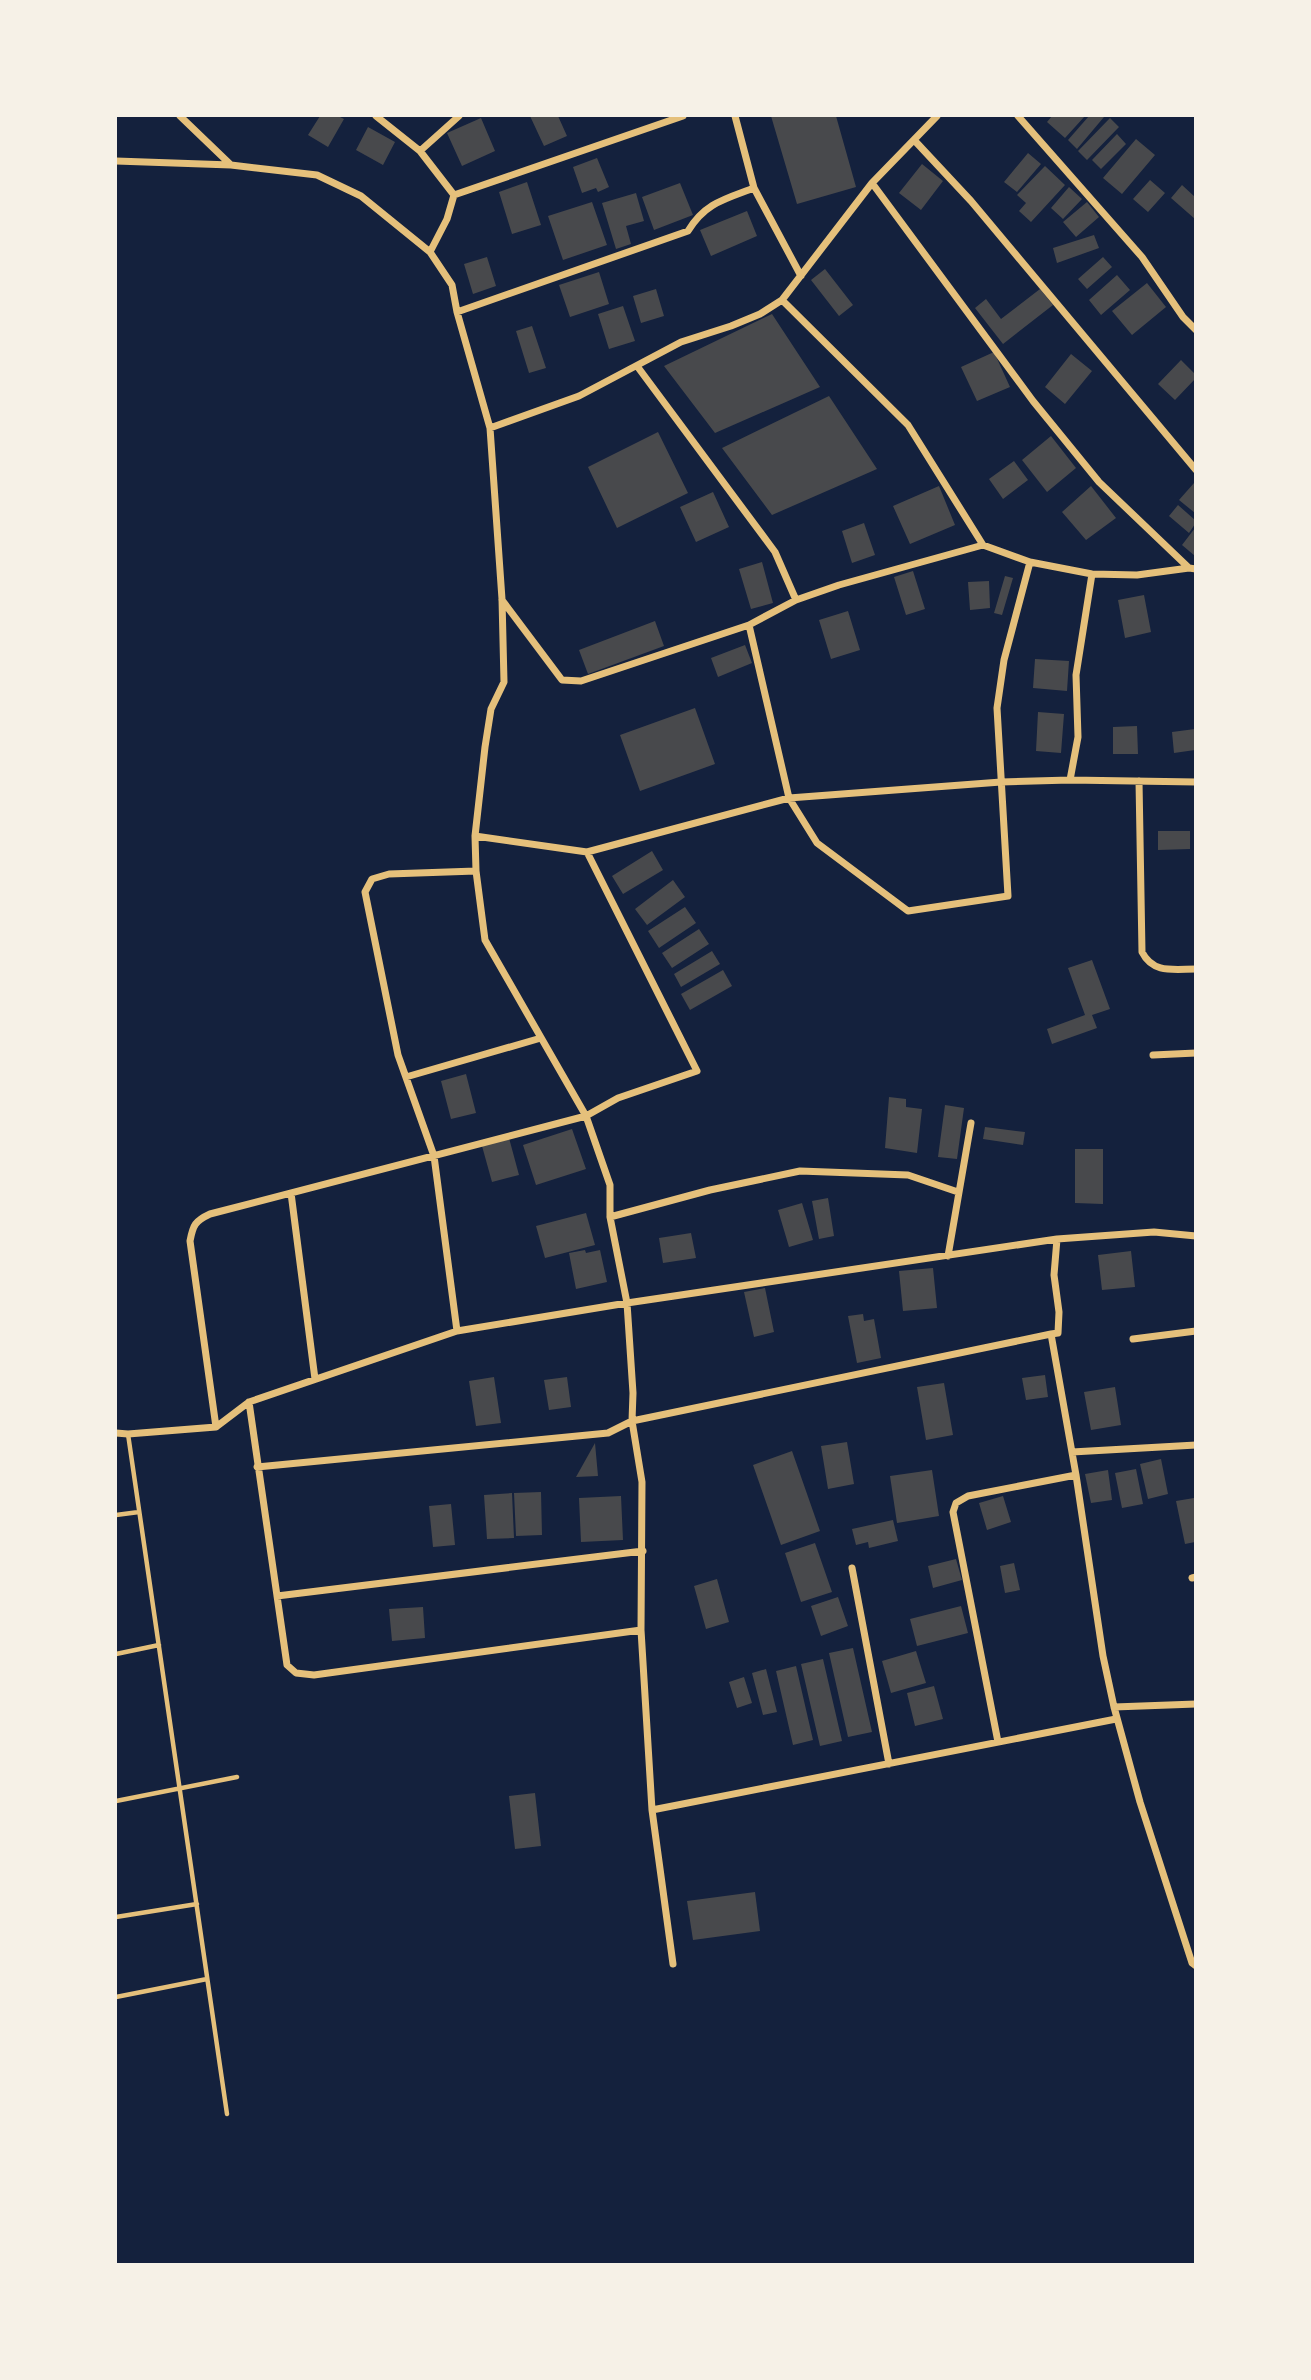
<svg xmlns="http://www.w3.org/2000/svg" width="1311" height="2380" font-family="Signika,sans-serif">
  <rect width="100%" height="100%" fill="#14213d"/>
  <!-- building -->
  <path fill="#48494c" d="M320 116H338L344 119 328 147 308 135Z
    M530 116H558L567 136 544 146Z
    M771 116H836L856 187 797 204Z
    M1052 116H1085L1065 138 1047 122Z
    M1089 116 1104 117 1077 149 1068 140Z
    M481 118 495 151 462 166 447 133Z
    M1110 118 1119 127 1087 160 1078 151Z
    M368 127 395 142 383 165 356 150Z
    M1117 134 1126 144 1101 169 1092 160Z
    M1136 139 1155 155 1122 194 1103 178Z
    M1028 153 1041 164 1017 192 1004 182Z
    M597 158 609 187 598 192 596 188 582 193 573 167Z
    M922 164 943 181 921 210 899 193Z
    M1045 166 1065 185 1031 222 1019 211 1026 203 1017 195Z
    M1150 180 1165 193 1148 212 1133 199Z
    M527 182 541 225 512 234 499 192Z
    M680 183 693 215 654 230 642 197Z
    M1182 185 1195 197V219L1171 198Z
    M1069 187 1082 199 1063 219 1051 208Z
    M636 193 644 221 626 226 631 244 616 249 602 203Z
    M592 202 607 245 563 260 548 216Z
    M1087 202 1099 217 1076 237 1063 222Z
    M747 211 757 236 711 256 700 230Z
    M1094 235 1099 248 1057 263 1053 248Z
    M487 257 496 286 473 294 464 264Z
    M1103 257 1112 267 1087 289 1078 279Z
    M825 269 853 305 839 316 811 280Z
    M599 272 609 304 570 317 559 285Z
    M1117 275 1130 290 1101 315 1089 300Z
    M1147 283 1166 307 1132 335 1112 311Z
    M656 289 664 316 641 323 633 296Z
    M1040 289 1053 305 1003 344 975 308 986 299 1001 319Z
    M623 306 635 341 609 349 598 314Z
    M772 314 820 387 715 433 664 366Z
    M532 326 546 368 529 373 516 331Z
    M994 352 1010 387 977 401 961 367Z
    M1071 354 1092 371 1065 404 1045 387Z
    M1181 360 1195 374V379L1175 400 1158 384Z
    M829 396 877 469 772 515 722 448Z
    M658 432 688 493 617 528 588 467Z
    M1051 436 1076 468 1047 492 1022 460Z
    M1014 461 1028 480 1003 499 989 479Z
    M1194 483 1195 484V513L1179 500Z
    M939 486 955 525 910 544 893 506Z
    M1091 486 1116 518 1086 540 1062 512Z
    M713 492 729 527 696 542 680 507Z
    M1178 505 1195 520V524L1189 533 1169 516Z
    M864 523 875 555 852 563 842 531Z
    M1195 528V556L1182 545Z
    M762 562 773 603 751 609 739 569Z
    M913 571 925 609 906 615 894 577Z
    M1005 576 1013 578 1002 615 994 613Z
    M989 581 990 608 970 610 968 582Z
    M1144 595 1151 632 1125 638 1118 600Z
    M848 611 860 650 831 659 819 620Z
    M655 621 664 646 588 674 579 650Z
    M745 645 752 663 718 677 711 658Z
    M1035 659 1069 661 1067 691 1033 688Z
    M695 708 715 764 640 791 620 735Z
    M1038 712 1064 714 1061 753 1036 751Z
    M1137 726 1138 754H1113V727Z
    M1195 729V750L1174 753 1172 732Z
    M1158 831H1190V849L1158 850Z
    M652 851 663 870 623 894 612 876Z
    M673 880 685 897 647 925 635 909Z
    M685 907 696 923 659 948 648 931Z
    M699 929 709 944 672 968 662 953Z
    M712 951 720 964 681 987 674 974Z
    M1092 960 1110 1009 1092 1015 1097 1028 1052 1044 1047 1029 1085 1015 1068 968Z
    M723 970 732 986 690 1010 681 994Z
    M466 1074 476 1113 451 1119 441 1081Z
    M889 1097 906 1099V1107L922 1109 917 1153 885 1148Z
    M945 1105 964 1108 957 1159 938 1157Z
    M985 1127 1025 1132 1023 1145 983 1139Z
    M572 1129 586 1169 536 1185 523 1145Z
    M509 1138 519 1175 492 1182 482 1146Z
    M1075 1149H1103V1204L1075 1203Z
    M828 1198 834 1236 819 1239 812 1201Z
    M802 1203 813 1240 789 1247 778 1210Z
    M586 1213 595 1245 545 1258 536 1226Z
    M691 1233 696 1258 663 1263 659 1238Z
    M585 1250 586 1253 600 1250 607 1282 576 1289 569 1253Z
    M1131 1251 1135 1287 1102 1290 1098 1255Z
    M933 1268 937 1308 903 1311 899 1271Z
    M765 1288 774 1332 754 1337 744 1292Z
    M863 1314 864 1321 874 1319 881 1358 857 1363 848 1316Z
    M1045 1375 1048 1397 1026 1400 1022 1378Z
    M494 1377 501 1423 476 1426 469 1381Z
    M567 1377 571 1407 549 1410 544 1380Z
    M944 1383 953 1435 926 1440 917 1387Z
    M1115 1387 1121 1425 1091 1430 1084 1392Z
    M847 1442 854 1484 828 1489 821 1446Z
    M595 1443 598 1476 576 1477Z
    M792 1451 820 1531 781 1545 753 1465Z
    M1161 1459 1168 1494 1148 1499 1140 1464Z
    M1136 1469 1143 1504 1122 1508 1115 1473Z
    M932 1470 939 1516 897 1523 890 1476Z
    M1108 1470 1112 1500 1091 1503 1085 1474Z
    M541 1492 542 1535 516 1536 514 1493Z
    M512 1493 514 1538 487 1539 484 1495Z
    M621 1496 623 1540 581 1542 579 1498Z
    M1003 1496 1011 1522 987 1530 979 1503Z
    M1194 1498 1195 1542 1185 1544 1176 1501Z
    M451 1504 455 1545 433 1547 429 1506Z
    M893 1520 898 1541 869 1548 868 1542 856 1545 852 1529Z
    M815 1543 832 1592 801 1602 785 1553Z
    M956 1559 962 1580 933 1588 928 1566Z
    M1014 1563 1020 1590 1005 1593 1000 1566Z
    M717 1579 729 1622 706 1629 694 1586Z
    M838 1597 848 1626 821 1636 811 1606Z
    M961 1606 968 1633 917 1646 910 1619Z
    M423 1607 425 1638 392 1641 389 1609Z
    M853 1648 872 1732 848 1737 829 1653Z
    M916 1651 926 1683 891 1693 882 1661Z
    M823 1659 842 1741 820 1746 801 1664Z
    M796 1666 813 1740 793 1745 776 1671Z
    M766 1669 777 1712 763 1715 752 1673Z
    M744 1677 752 1703 737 1708 729 1682Z
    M934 1686 943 1719 915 1726 907 1693Z
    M535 1793 541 1846 515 1849 509 1796Z
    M755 1892 760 1931 693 1940 687 1901Z"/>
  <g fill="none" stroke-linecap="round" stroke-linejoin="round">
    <!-- service -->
    <path stroke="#e5c07b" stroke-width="4.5" d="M128 1434 227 2114
      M116 1515 139 1512
      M116 1654 159 1645
      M116 1801 237 1777
      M116 1917 197 1904
      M116 1997 207 1979"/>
    <!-- minor -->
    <path stroke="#e5c07b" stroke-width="7" d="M180 116 231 165 317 175 361 196 430 252 452 285 457 312 490 428 579 396 681 342 731 326 760 314 782 300 872 183 937 116
      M376 116 420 151 459 116
      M735 116 754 188 801 276
      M1018 116 1142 257 1183 317 1196 330
      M915 141 971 201 1196 470
      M420 151 454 195 447 219 430 252
      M116 161 231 165
      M872 183 1033 401 1099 482 1189 568
      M454 195 683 116
      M782 300 908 425 983 545 839 585 796 600 749 625 789 798 817 843 908 911 1008 896 997 708 1004 660 1030 562
      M457 312 688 231C705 203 725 199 754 188
      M637 366 775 552 796 600
      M490 428 502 599 504 682 491 709 485 747 475 836 476 871 485 940 586 1116 610 1185V1217L627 1303 633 1393 632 1421 642 1482 641 1630 652 1810 673 1964
      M983 545 1030 562 1092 574 1137 575 1189 568 1196 569
      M502 600 562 680 581 681 749 625
      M1070 780 1078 737 1076 675 1092 574
      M1139 781 1142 952C1153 974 1174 969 1196 969
      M475 836 587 852 789 798 1001 782 1070 780 1196 782
      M1153 1055 1196 1053
      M406 1077 541 1038
      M291 1193 315 1379
      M610 1217 710 1190 800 1171 908 1175 958 1192
      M1057 1239 1054 1275 1059 1312 1058 1333 1051 1334 1076 1475 1103 1656 1114 1707 1140 1802 1192 1963 1196 1966
      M948 1256 971 1123
      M457 1331 434 1156 398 1055 365 892 372 879 389 874 476 871
      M1133 1339 1196 1331
      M249 1402 287 1665 296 1673 314 1675 641 1630
      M216 1427 190 1241C193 1225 195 1221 210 1214L586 1116 618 1098 697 1071 587 852
      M116 1433 128 1434 216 1427 249 1402 457 1331 627 1303 1057 1239 1154 1232 1196 1236
      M1072 1452 1196 1445
      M257 1467 608 1433 632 1421 1051 1334
      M852 1568 889 1764
      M1192 1578 1196 1577
      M277 1596 643 1551
      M1114 1707 1196 1704
      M998 1742 953 1512 956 1503 968 1496 1076 1475
      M652 1810 1116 1719"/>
  </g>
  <!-- border -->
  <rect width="1311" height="2380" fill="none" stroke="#f6f1e7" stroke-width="234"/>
</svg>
